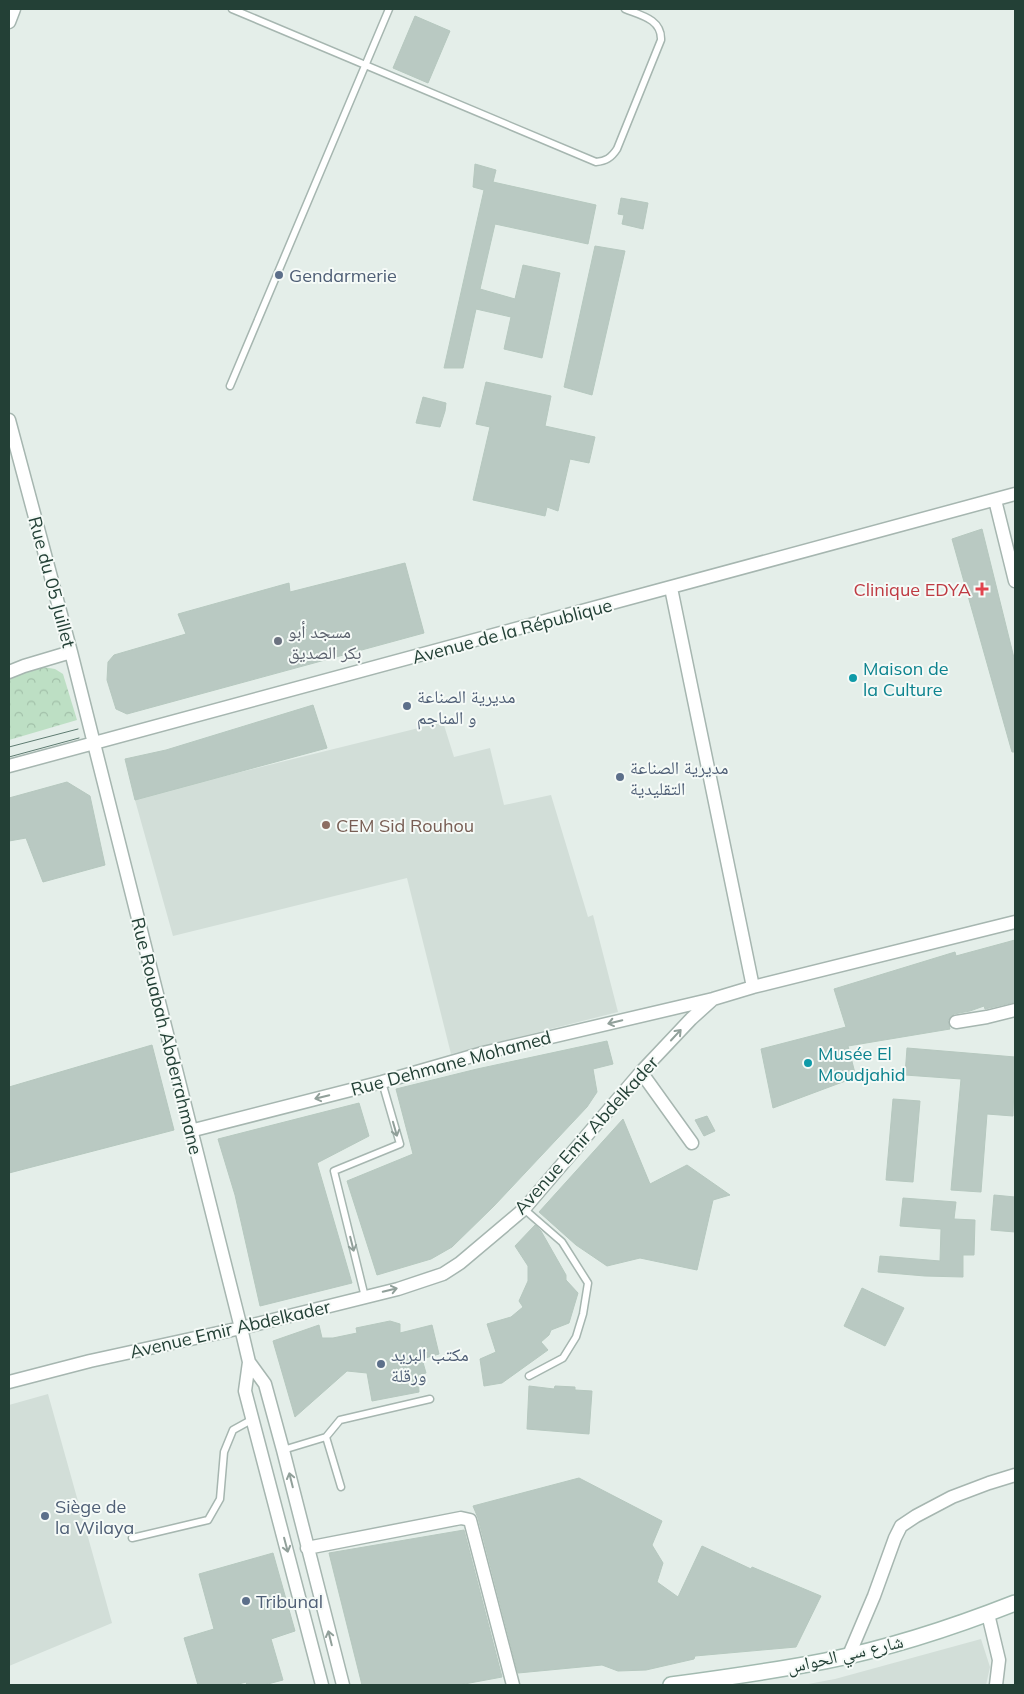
<svg xmlns="http://www.w3.org/2000/svg" width="1024" height="1694" font-family="Mulish,'Noto Naskh Arabic',sans-serif">
  <defs>
    <pattern id="forest-crowns" width="20" height="18" patternUnits="userSpaceOnUse" patternTransform="scale(1.25)"><rect width="20" height="18" fill="#bddfc4"/><path d="M2 6a3 3 0 1 1 6 0M12 15a3 3 0 1 1 6 0" fill="none" stroke="#a2c0a9"/></pattern>
  </defs>
  <rect width="100%" height="100%" fill="#e4eee9"/>
  <!-- built -->
  <path fill="#d2ded8" d="M443 722 454 757 490 748 504 805 551 795 588 917 593 915 618 1012 451 1054 407 878 173 936 135 800 176 788Z
    M48 1394 112 1623 9 1666V1405Z
    M981 1639 990 1667 986 1685H803L835 1679Z"/>
  <!-- forest -->
  <path fill="url(#forest-crowns)" d="M43 667 55 669 63 674 77 720 9 740V679L30 670Z"/>
  <!-- building -->
  <path fill="#b9c9c2" stroke="#b6c8bf" d="M415 16 450 31 428 83 393 68Z
    M475 164 496 170 493 182 596 205 588 244 495 224 480 289 515 299 523 265 560 273 542 358 504 349 511 317 476 309 463 368H444L484 190 473 187Z
    M621 198 648 203 643 229 622 224 624 215 618 214Z
    M595 246 625 251 592 395 564 387Z
    M486 382 551 396 545 426 595 437 589 463 570 459 558 511 547 507 545 516 473 500 490 427 476 424Z
    M423 397 446 403 445 411 440 427 416 423Z
    M982 529 1015 662V752H1012L952 539Z
    M405 563 424 633 127 714 116 709 107 680 108 662 114 655 186 634 178 614 289 583 290 592Z
    M313 705 327 748 135 800 125 759 166 750Z
    M67 782 90 796 105 865 43 882 26 838 9 841V798Z
    M1015 940V1002L985 1009 984 1006 970 1011 954 1014 948 1020 950 1029 848 1046 856 1077 773 1108 761 1049 846 1027 834 989 955 952 956 956Z
    M607 1041 613 1064 593 1069 597 1092 587 1107 494 1206 452 1247 431 1259 377 1275 347 1181 413 1154 396 1089 477 1069Z
    M152 1045 174 1130 9 1173V1087Z
    M907 1048 1015 1057 1013 1116 987 1114 981 1192 951 1190 961 1079 905 1075Z
    M893 1099 920 1101 913 1182 886 1180Z
    M359 1103 369 1136 317 1163 352 1283 260 1306 235 1195 218 1139Z
    M707 1116 715 1131 704 1136 695 1120Z
    M623 1119 650 1184 687 1165 730 1195 713 1200 697 1270 640 1258 607 1266 576 1245 539 1212Z
    M994 1195 1015 1197V1232L991 1230Z
    M903 1198 956 1202 954 1219 975 1220 974 1255H963V1277L925 1276 878 1272 880 1256 940 1261 941 1229 900 1226Z
    M535 1225 541 1231 566 1275V1280L578 1293 569 1323 551 1330 549 1335 541 1342 548 1350 502 1383 484 1386 480 1359 496 1352 487 1324 511 1317 523 1307 519 1301 528 1281V1266L515 1246Z
    M862 1288 904 1308 885 1346 844 1326Z
    M390 1321 400 1324V1333L432 1325 439 1354 422 1359 426 1373 418 1375 419 1392 372 1401 367 1373 347 1371 295 1417 273 1341 319 1325 322 1338H333L357 1333 356 1328Z
    M529 1386 554 1389 555 1386 575 1387V1390L592 1391 589 1434 527 1429Z
    M579 1478 662 1521 652 1545 663 1563 657 1582 678 1597 702 1546 751 1569 752 1567 821 1596 796 1647 695 1656 694 1659 646 1670 618 1671 602 1665 518 1673 478 1518 473 1506Z
    M464 1530 502 1677 459 1685H362L329 1553Z
    M273 1553 295 1631 271 1639 283 1680 264 1685H247L246 1682 235 1685H198L184 1638 214 1629 199 1574Z"/>
  <g fill="none" stroke-linecap="round" stroke-linejoin="round">
    <!-- lane casing -->
    <g stroke="#a6b6b0" stroke-width="9">
      <path id="lane" d="M232 9 596 162C606 161 611 158 617 149L661 40C662 19 640 15 625 9
        M230 386 389 9
        M524 1209 562 1242 588 1283 583 1314 576 1337 563 1358 529 1376
        M365 1297 334 1171 400 1144 382 1082
        M326 1437 341 1487
        M283 1450 326 1437 340 1420 430 1399
        M132 1538 208 1520 220 1499 224 1452 233 1430 253 1419"/>
    </g>
    <!-- street casing -->
    <g stroke="#a6b6b0" stroke-width="15">
      <path id="street" d="M9 22 14 9
        M9 420 71 652 241 1328 249 1362 245 1391 322 1685
        M995 500 1015 581
        M671 588 753 987
        M9 672 24 666 71 652
        M9 766 1015 494
        M956 1022 987 1017 1015 1010
        M641 1072 692 1143
        M190 1131 382 1082 483 1053 713 999 753 987 1015 922
        M249 1362 265 1384 283 1450 343 1685
        M9 1382 90 1361 241 1328 398 1289 443 1274 460 1263 524 1209 641 1072 691 1019 712 1000
        M307 1548 461 1518 470 1520 513 1685
        M988 1614 999 1660 996 1685
        M849 1655 874 1596 895 1538 901 1526 916 1516 952 1497 989 1483 1015 1475"/>
    </g>
    <!-- secondary casing -->
    <g stroke="#a2bab0" stroke-width="18">
      <path id="secondary" d="M671 1685C723 1678 774 1671 825 1661 890 1648 954 1627 1015 1603"/>
    </g>
    <!-- lane -->
    <use href="#lane" stroke="#fff" stroke-width="6"/>
    <!-- street -->
    <use href="#street" stroke="#fff" stroke-width="12"/>
    <!-- secondary -->
    <use href="#secondary" stroke="#fff" stroke-width="15"/>
    <!-- tram -->
    <path stroke="#5e7b71" stroke-width="1" d="M9 747 78 729
      M9 757 79 738"/>
  </g>
  <!-- one-way arrows -->
  <defs><path id="oneway-shaft" d="M-6 0H5M1.5-3L5.5 0L1.5 3" fill="none" stroke-width="1.6" stroke-linecap="round" stroke-linejoin="round" transform="scale(1.25)"/></defs>
  <g stroke="#91a09a">
    <use href="#oneway-shaft" transform="translate(615 1022) rotate(167)"/>
    <use href="#oneway-shaft" transform="translate(676 1035) rotate(-47)"/>
    <use href="#oneway-shaft" transform="translate(322 1097) rotate(166)"/>
    <use href="#oneway-shaft" transform="translate(395 1129) rotate(74)"/>
    <use href="#oneway-shaft" transform="translate(352 1244) rotate(76)"/>
    <use href="#oneway-shaft" transform="translate(390 1290) rotate(-14)"/>
    <use href="#oneway-shaft" transform="translate(291 1480) rotate(-104)"/>
    <use href="#oneway-shaft" transform="translate(286 1545) rotate(75)"/>
    <use href="#oneway-shaft" transform="translate(330 1638) rotate(-104)"/>
  </g>
  <!-- markers -->
  <g fill="#5c6f8a" stroke="#f5faf7" stroke-width="2">
    <circle cx="279" cy="275" r="5"/>
    <circle cx="407" cy="706" r="5"/>
    <circle cx="620" cy="777" r="5"/>
    <circle cx="381" cy="1364" r="5"/>
    <circle cx="45" cy="1516" r="5"/>
    <circle cx="246" cy="1601" r="5"/>
  </g>
  <path fill="#e0444e" stroke="#f5faf7" stroke-width="2" d="M979.5 581.5h5v5h5v5h-5v5h-5v-5h-5v-5h5z"/>
  <circle fill="#6b7280" stroke="#f5faf7" stroke-width="2" cx="278" cy="641" r="5"/>
  <g fill="#0f9aa8" stroke="#f5faf7" stroke-width="2">
    <circle cx="853" cy="678" r="5"/>
    <circle cx="808" cy="1063" r="5"/>
  </g>
  <circle fill="#8d6e63" stroke="#f5faf7" stroke-width="2" cx="326" cy="825" r="5"/>
  <g text-anchor="middle" dominant-baseline="central" stroke-width="4" stroke-linejoin="round" paint-order="stroke">
    <!-- service labels -->
    <g font-size="18" fill="#4e5e75" stroke="#f5faf7" text-anchor="start">
      <text x="289" y="275">Gendarmerie</text>
      <text x="417" y="696">مديرية الصناعة<tspan x="417" dy="21">و المناجم</tspan></text>
      <text x="630" y="767">مديرية الصناعة<tspan x="630" dy="21">التقليدية</tspan></text>
      <text x="391" y="1354">مكتب البريد<tspan x="391" dy="21">ورقلة</tspan></text>
      <text x="55" y="1506">Siège de<tspan x="55" dy="21">la Wilaya</tspan></text>
      <text x="256" y="1601">Tribunal</text>
    </g>
    <!-- street labels -->
    <g font-size="18" fill="#234036" stroke="#f5faf7">
      <text transform="translate(52 582) rotate(75)">Rue du 05 Juillet</text>
      <text transform="translate(512 631) rotate(-15)">Avenue de la République</text>
      <text transform="translate(167 1036) rotate(76)">Rue Rouabah Abderrahmane</text>
      <text transform="translate(451 1063) rotate(-15)">Rue Dehmane Mohamed</text>
      <text transform="translate(586 1135) rotate(-48)">Avenue Emir Abdelkader</text>
      <text transform="translate(230 1329) rotate(-13)">Avenue Emir Abdelkader</text>
      <text transform="translate(845 1654) rotate(-13)">شارع سي الحواس</text>
    </g>
    <!-- health labels -->
    <g font-size="18" fill="#be3a42" stroke="#f5faf7" text-anchor="end">
      <text x="971" y="589">Clinique EDYA</text>
    </g>
    <!-- worship labels -->
    <g font-size="18" fill="#5b616d" stroke="#f5faf7" text-anchor="start">
      <text x="288" y="631">مسجد أبو<tspan x="288" dy="21">بكر الصديق</tspan></text>
    </g>
    <!-- culture labels -->
    <g font-size="18" fill="#0d838f" stroke="#f5faf7" text-anchor="start">
      <text x="863" y="668">Maison de<tspan x="863" dy="21">la Culture</tspan></text>
      <text x="818" y="1053">Musée El<tspan x="818" dy="21">Moudjahid</tspan></text>
    </g>
    <!-- education labels -->
    <g font-size="18" fill="#785e54" stroke="#f5faf7" text-anchor="start">
      <text x="336" y="825">CEM Sid Rouhou</text>
    </g>
  </g>
  <!-- border -->
  <rect width="1024" height="1694" fill="none" stroke="#234036" stroke-width="20"/>
</svg>
